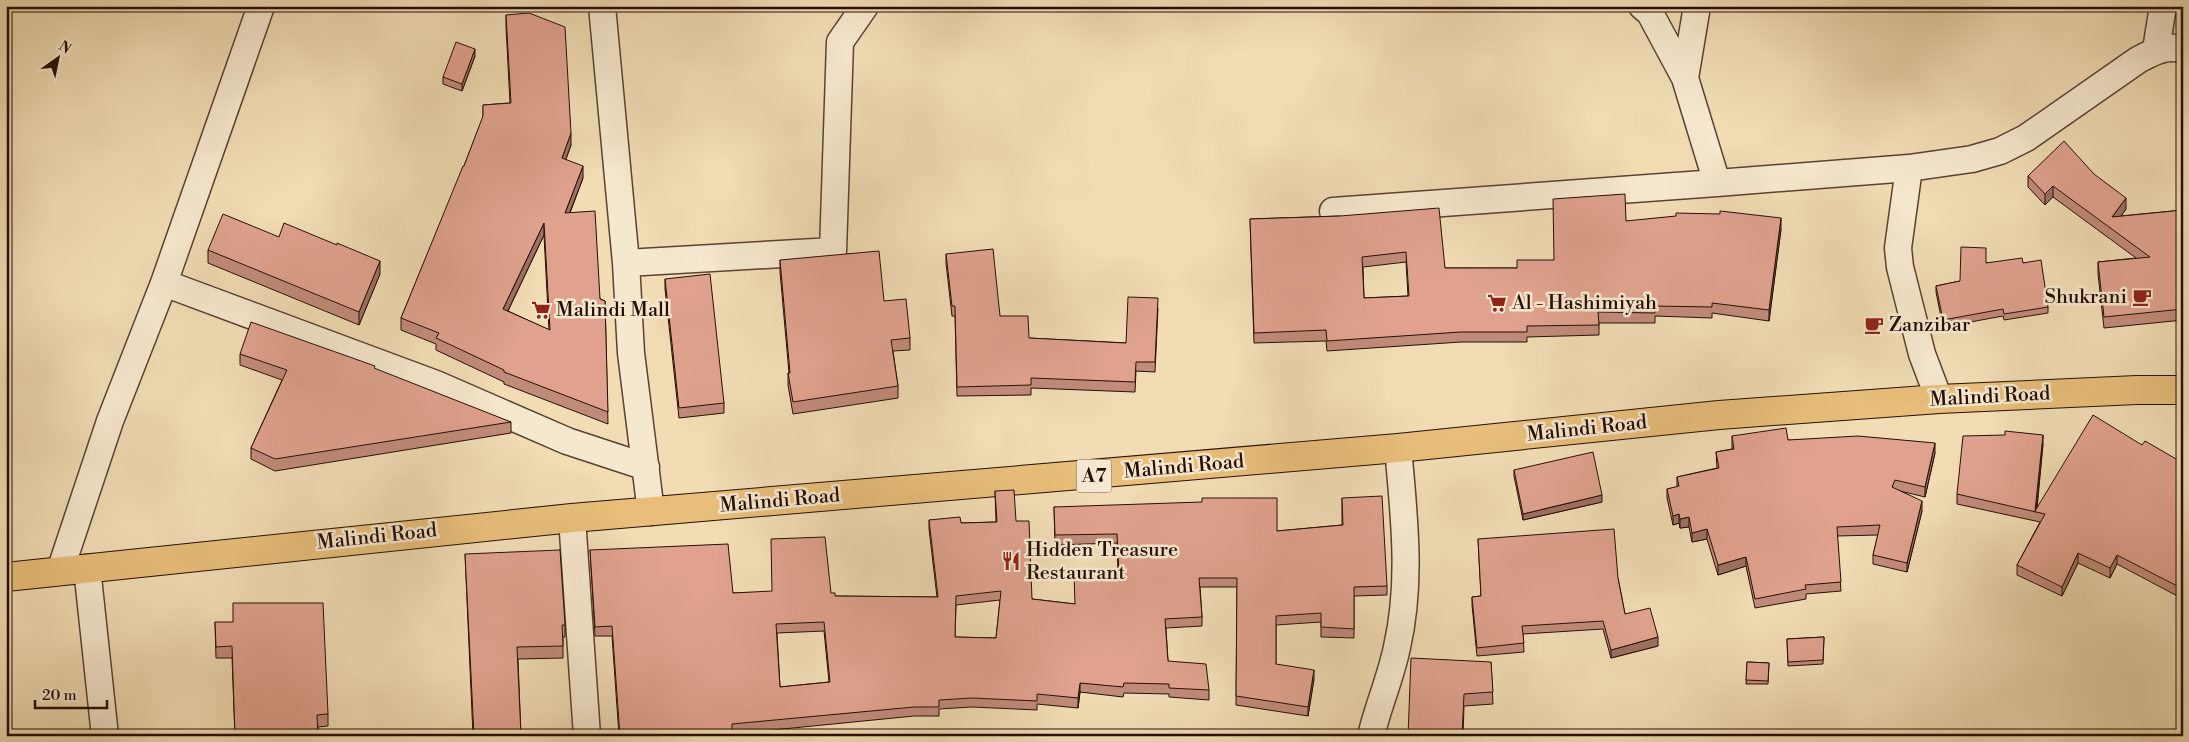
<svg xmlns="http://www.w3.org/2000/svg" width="2189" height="742" font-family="'Libre Bodoni',serif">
  <rect width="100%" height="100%" fill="#f1dcb4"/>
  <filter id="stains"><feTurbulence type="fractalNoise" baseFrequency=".004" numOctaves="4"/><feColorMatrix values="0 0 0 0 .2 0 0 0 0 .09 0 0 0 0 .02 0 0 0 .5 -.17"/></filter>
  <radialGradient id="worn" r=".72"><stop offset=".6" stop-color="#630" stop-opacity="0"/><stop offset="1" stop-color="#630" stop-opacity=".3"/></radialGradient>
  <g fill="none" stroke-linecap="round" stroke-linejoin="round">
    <!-- minor casing -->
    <g stroke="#594232" stroke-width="29">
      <path id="minor" d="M602 6 626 263 631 353 651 512
        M1642 6 1650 13 1685 78 1717 183 1909 168 1972 159 2000 151 2026 138 2138 60C2153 52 2165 45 2183 49
        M2156 50 2163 6
        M1685 78 1697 6
        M1909 168 1898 248 1900 267 1922 354 1939 399
        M1333 211 1717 183
        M626 263 833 251 840 42 865 6
        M164 283 436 384 567 441 646 467
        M572 518 587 736
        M87 568 105 736
        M60 571 110 421 164 283 261 6
        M1371 736C1378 706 1391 677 1397 647 1412 582 1404 515 1398 448"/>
    </g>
    <!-- trunk casing -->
    <g stroke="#260e06" stroke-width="30">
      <path id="trunk" d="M6 577 572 518 1398 448 1719 415 1939 399 2137 390H2183"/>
    </g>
    <!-- minor -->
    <use href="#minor" stroke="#f6e8ce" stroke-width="26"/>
    <!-- trunk -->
    <use href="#trunk" stroke="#e8be7a" stroke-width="28"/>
  </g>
  <!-- wall -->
  <path fill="#c18b7a" stroke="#260e06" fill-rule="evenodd" d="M506 15 571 145 566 159 583 178 570 213 600 299 605 301 608 424 504 384V382L436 350V344L401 330V318L464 166 483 117V105L510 103 506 27ZM544 235 549 330 508 311Z
    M475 56 462 91 443 84V77Z
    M2028 176 2126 209 2121 216 2183 210V320L2104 328 2098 274V262L2136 258 2053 197 2045 205 2028 187Z
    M1340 216 1445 268H1517L1554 260 1626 221 1781 229 1769 321 1712 313V318L1655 316V323H1599V335L1527 337V342H1461L1327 351 1326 341 1254 343 1250 219ZM1406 262 1408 296 1364 298 1363 267Z
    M279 237 380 274 359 325 208 263V250Z
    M946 254 1000 316 1029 338 1126 343 1158 308 1155 372 1136 371 1135 392 1031 388V395L957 396 955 316H952L946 263Z
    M780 260 884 301 910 338V350L893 351 898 386V398L793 414 788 385V373H789L780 272Z
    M1986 263H2023L2048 307V313L2004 320 2003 316 1943 327 1936 292V286L1960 281Z
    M665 279 724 403V413L679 418 665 289Z
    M240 354 511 422V433L275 471 251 459V448L282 380 240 365Z
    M1732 436 1788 440 1935 453 1925 497 1900 491 1922 511 1907 572 1873 564V555L1878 535 1837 536 1841 591 1806 594V599L1755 608 1746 566 1718 575 1707 539 1692 542 1689 527 1680 528 1679 523 1673 525 1667 498V489L1677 487V477L1717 468 1716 452 1732 449Z
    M2043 444 2037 509 2142 445 2183 463V599L2117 564 2110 578 2078 563 2062 596 2017 575V565L2040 522 1957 504V494Z
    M1514 470 1602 502 1523 520 1514 476Z
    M995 491 1016 521 1032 599 1075 604 1118 573 1117 543 1055 545 1054 507 1277 531 1342 525V498L1387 586V595L1354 596V638L1321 637V622L1276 625V664L1314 679 1308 716 1236 705 1237 587H1200L1202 617V626L1166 628 1168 661 1209 690V700L1169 697V694L1124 693 1123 697 1080 692 1078 708 1037 704V710L972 707 939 709V716H914L732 734V736H619L612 636H595L590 550 733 593H831L835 596 937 597 929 529V520L961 523 996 522ZM1000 600 996 638 955 637 956 605ZM824 631 829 682 780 687 777 633Z
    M1478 539 1618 578 1625 614 1658 646 1611 658 1603 629 1523 634 1524 652 1477 656 1472 605V597L1481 596Z
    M465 554 565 625V637H563V658L518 659 521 736H473Z
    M215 622 328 714V726L318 727V736H235L232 658H216Z
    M1824 637 1823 664 1788 666 1787 639Z
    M1491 662 1493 704 1464 706 1463 736H1408Z
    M1747 662 1769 663 1768 684H1746Z"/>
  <!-- shaded-wall -->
  <path fill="#9d7163" stroke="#260e06" d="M475 49V56L462 91V84Z
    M571 133V145L562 170V158Z
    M583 166V178L565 225V213Z
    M2053 186V197L2045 205V194Z
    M2126 198V209L2112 229V217Z
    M1781 218V229L1769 321V310Z
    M544 223V235L503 321V309Z
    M380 261V274L359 325V312Z
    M2043 435V444L2036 512H2035Z
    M1935 443V453L1925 497V487Z
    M1602 495V502L1523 520V514Z
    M1922 501V511L1907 572V563Z
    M1679 514V523L1673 525V516Z
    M1689 517V527L1680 528V519Z
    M1707 529V539L1692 542V533Z
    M2078 553V563L2062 596V587Z
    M2117 555V564L2110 578V568Z
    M1746 557V566L1718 575V565Z
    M1658 637V646L1611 658V650Z
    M1314 670V679L1308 716V707Z
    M1080 683V692L1078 708V698Z"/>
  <!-- building -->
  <path fill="#e0a28e" stroke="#260e06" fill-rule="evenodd" d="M529 13 565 27 571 133 562 158 583 166 565 213 595 211 600 299 605 301 608 412 504 372V370L436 338 439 333 401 318 463 166H464L483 116V105L511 103 506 15ZM544 223 550 330 503 309Z
    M456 42 475 49 462 84 443 77Z
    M2064 141 2094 174 2126 198 2112 217 2183 210V309L2104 317 2098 262 2150 257 2053 186 2045 194 2028 176Z
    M1625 194 1626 221 1676 216V213L1720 214V211L1781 218 1769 310 1712 303V307L1655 306V313L1598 312 1599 325 1527 326V332H1461L1327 341 1326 330 1254 333 1250 219 1340 216 1439 208 1445 268H1517V260H1554L1553 199ZM1406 252 1409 296 1364 298 1362 257Z
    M223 214 279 237 284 223 337 245V243L380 261 359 312 208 250Z
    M1961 247 1986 248V263L2022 258 2023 263 2041 260 2048 307 2004 314 2003 309 1943 320 1936 286 1960 281Z
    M993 249 1000 316H1028L1029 338 1126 343 1128 297 1158 298 1155 362H1136L1135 382 1031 378V385L957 387 955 306H952L946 254Z
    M879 251 884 301 906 299 910 338 891 340 898 386 793 402 788 373H790L780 260Z
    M710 274 724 403 679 408 665 279Z
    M251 322 375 366 374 368 511 422 275 459 251 448 287 370 240 354Z
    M2093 415 2142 445 2145 441 2183 463V556L2182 557 2183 558V589L2117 555 2110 568 2078 553 2062 587 2017 565 2045 514 1957 494 1963 436 2005 435V431L2043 435 2035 511Z
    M1786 428 1788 440 1858 436 1935 443 1925 487 1895 480 1892 487 1922 501 1907 563 1873 555 1880 525 1837 527 1841 582 1805 585 1806 589 1755 599 1746 557 1718 565 1707 529 1692 533 1689 517 1680 519 1679 514 1673 516 1667 489 1679 486 1677 477 1719 468 1716 452 1734 449 1732 436Z
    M1593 452 1602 495 1523 514 1514 470Z
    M1014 490 1016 521H1029L1032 599 1075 604 1074 574 1119 573 1117 534 1055 535 1054 507 1202 502V498H1277V531L1343 525 1342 498 1382 496 1387 586 1354 587V629L1321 627V613L1276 616V664L1314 670 1308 707 1236 696 1237 578H1199L1202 617 1165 619 1168 661 1206 664 1209 690 1169 688V684L1124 683 1123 687 1080 683 1078 698 1037 694V701L972 698 939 700V707H914L732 724V736H620L612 626 595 627 590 550 728 544 733 593 772 591 771 539 825 537 831 593H835V596L938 597 929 520 960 517 961 523 997 522 995 491ZM1001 591 996 638 955 637 956 596ZM824 622 830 682 780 687 776 624Z
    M1614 529 1618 578 1625 614 1650 608 1658 637 1611 650 1603 621 1522 626 1524 643 1477 648 1472 597 1481 596 1478 539Z
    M560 550 565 625H562L563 646 517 647 521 736H474L465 554Z
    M233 603H323L328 714 317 715 318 736H235L232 646 216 647 215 622H233Z
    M1824 637 1823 660 1788 662 1787 639Z
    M1411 658 1491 662 1493 692 1464 694 1462 736H1408Z
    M1747 662 1769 663 1768 681 1746 680Z
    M2179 721 2183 722V736H2175Z"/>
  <!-- icons -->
  <defs>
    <g id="cafe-bare" transform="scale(1.5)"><path d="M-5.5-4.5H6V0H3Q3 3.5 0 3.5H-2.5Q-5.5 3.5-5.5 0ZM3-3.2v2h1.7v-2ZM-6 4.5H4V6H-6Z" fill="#8f2418" stroke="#f6e8ce" stroke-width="2.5" paint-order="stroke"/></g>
    <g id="supermarket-bare" transform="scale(1.5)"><path d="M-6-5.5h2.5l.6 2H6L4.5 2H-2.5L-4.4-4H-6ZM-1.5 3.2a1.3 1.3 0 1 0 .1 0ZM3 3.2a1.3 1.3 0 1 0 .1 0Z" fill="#8f2418" stroke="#f6e8ce" stroke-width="2.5" paint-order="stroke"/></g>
    <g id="restaurant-bare" transform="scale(1.5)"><path d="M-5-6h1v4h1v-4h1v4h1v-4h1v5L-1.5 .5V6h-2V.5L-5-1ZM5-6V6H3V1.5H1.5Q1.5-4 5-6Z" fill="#8f2418" stroke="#f6e8ce" stroke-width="2.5" paint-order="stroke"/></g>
  </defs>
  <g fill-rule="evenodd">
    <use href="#cafe-bare" x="2142" y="297"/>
    <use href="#supermarket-bare" x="1497" y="303"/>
    <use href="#supermarket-bare" x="541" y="310"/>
    <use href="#cafe-bare" x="1874" y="325"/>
    <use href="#restaurant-bare" x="1011" y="561"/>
  </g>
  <g text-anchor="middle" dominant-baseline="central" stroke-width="5" stroke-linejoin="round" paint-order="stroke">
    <!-- shield labels -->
    <rect fill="#f6e8ce" stroke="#644f42" stroke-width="1" x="1076.5" y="459.5" width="35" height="33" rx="4"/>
    <g font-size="19" font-weight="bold" fill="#260e06">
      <text x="1094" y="476">A7</text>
    </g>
    <!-- poi labels -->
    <g font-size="20" fill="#260e06" stroke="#f6e8ce" text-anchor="start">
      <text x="2127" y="297" text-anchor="end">Shukrani</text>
      <text x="1512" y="303">Al - Hashimiyah</text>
      <text x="556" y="310">Malindi Mall</text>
      <text x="1889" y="325">Zanzibar</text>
      <text x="1026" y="550">Hidden Treasure<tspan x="1026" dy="23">Restaurant</tspan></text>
    </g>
    <!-- street labels -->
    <g font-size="20" fill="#260e06" stroke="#f6e8ce">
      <text transform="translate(1990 397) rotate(-3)">Malindi Road</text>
      <text transform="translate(1587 429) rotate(-6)">Malindi Road</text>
      <text transform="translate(1184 467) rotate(-5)">Malindi Road</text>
      <text transform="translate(780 501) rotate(-5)">Malindi Road</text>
      <text transform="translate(377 537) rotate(-6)">Malindi Road</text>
    </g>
  </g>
  <!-- margin -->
  <rect width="2189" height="742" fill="none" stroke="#f1dcb4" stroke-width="25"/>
  <rect x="8" y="8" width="2174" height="727" fill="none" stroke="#260e06" stroke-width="2.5"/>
  <rect x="12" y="12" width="2164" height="717" fill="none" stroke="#260e06"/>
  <!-- north arrow -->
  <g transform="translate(58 58) rotate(33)" stroke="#f6e8ce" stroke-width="4" paint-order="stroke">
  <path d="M0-4L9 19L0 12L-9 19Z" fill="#260e06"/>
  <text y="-8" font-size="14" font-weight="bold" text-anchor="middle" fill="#260e06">N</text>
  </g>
  <!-- scale -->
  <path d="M35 700v8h72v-8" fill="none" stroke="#260e06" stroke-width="2.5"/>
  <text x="42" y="700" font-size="15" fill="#260e06" stroke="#f6e8ce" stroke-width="4" paint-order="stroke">20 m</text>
  <rect width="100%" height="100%" filter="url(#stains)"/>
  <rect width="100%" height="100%" fill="url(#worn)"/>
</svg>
